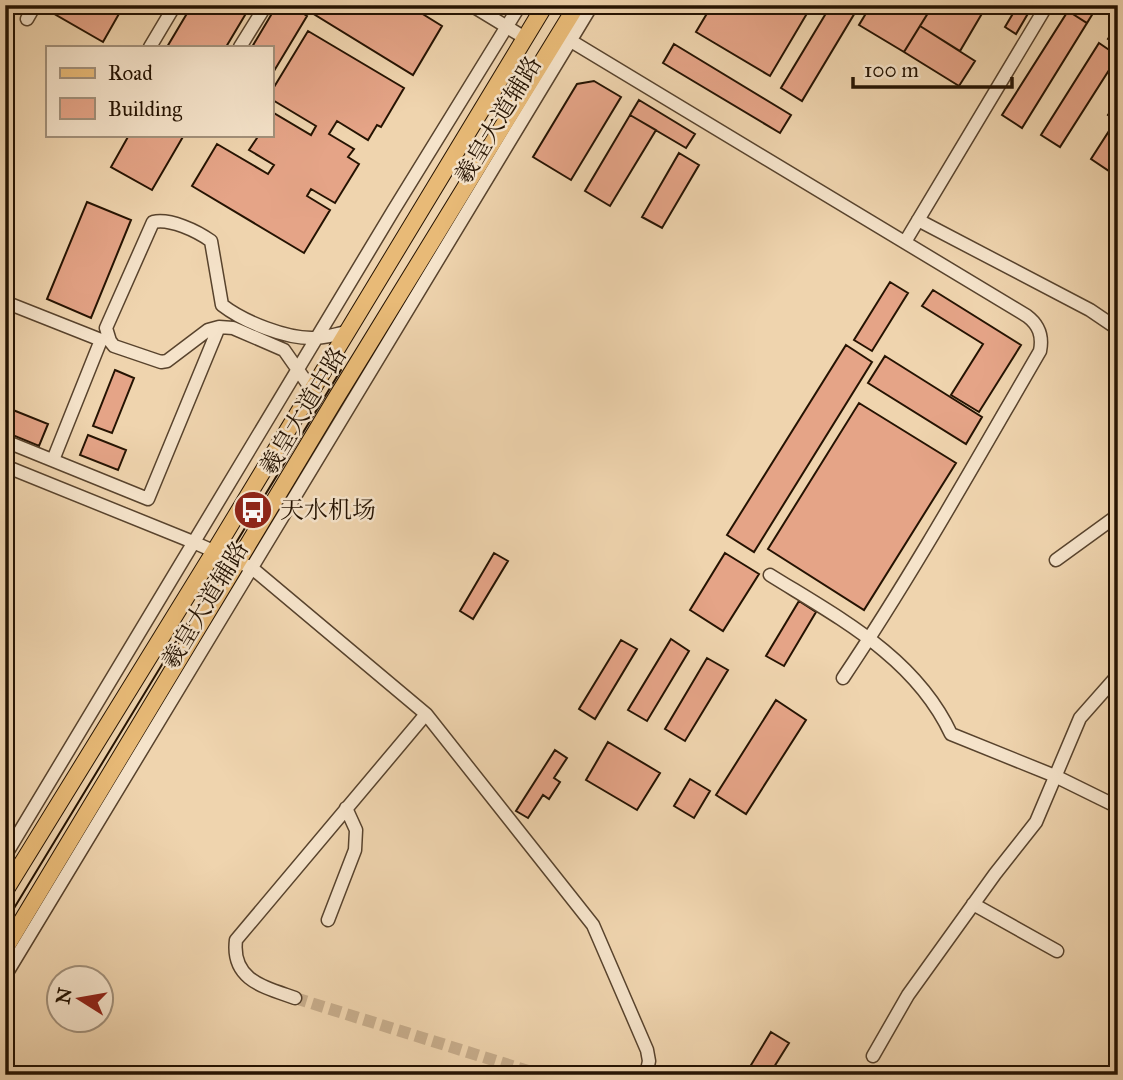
<svg xmlns="http://www.w3.org/2000/svg" width="1123" height="1080" font-family="'IM FELL Great Primer','Noto Serif SC',serif">
  <rect width="100%" height="100%" fill="#efd4ae"/>
  <filter id="stains"><feTurbulence type="fractalNoise" baseFrequency=".00286" numOctaves="4"/><feColorMatrix values="0 0 0 0 .2 0 0 0 0 .09 0 0 0 0 .02 0 0 0 .5 -.17"/></filter>
  <radialGradient id="worn" r=".72"><stop offset=".6" stop-color="#630" stop-opacity="0"/><stop offset="1" stop-color="#630" stop-opacity=".3"/></radialGradient>
  <!-- building -->
  <path fill="#e5a487" stroke="#251302" stroke-width="2" d="M45 5H124L103 42 44 8Z
    M192 5H251L226 47H167Z
    M277 5H290L307 16 271 76V47H252Z
    M299 5H408L442 26 413 75Z
    M712 5H812L770 76 696 32Z
    M831 5H846L856 11 802 101 781 88Z
    M871 5H933L904 52 859 25Z
    M933 5H987L960 51 920 26Z
    M1018 5H1033L1016 34 1005 27Z
    M1071 5H1098L1087 23 1068 11Z
    M1068 11 1087 23 1022 128 1002 115Z
    M1118 23V45L1108 39Z
    M920 26 975 61 959 86 904 52Z
    M308 31 404 88 381 127 377 125 368 140 337 121 329 134 354 149 348 157 359 164 335 203 311 189 307 196 330 210 304 253 192 186 217 144 268 174 274 165 249 150 259 135H271L272 112 311 135 316 126 271 99V92Z
    M1099 43 1118 56 1060 147 1041 135Z
    M674 44 791 115 780 133 663 63Z
    M594 81 621 97 571 180 533 157 577 84Z
    M639 100 695 134 686 148 630 115Z
    M1118 100V157L1109 171 1091 159 1116 120 1108 115Z
    M630 115 656 130 610 206 585 191Z
    M129 135H184L152 190 111 167Z
    M679 153 699 165 662 228 642 217Z
    M87 202 131 220 91 318 47 299Z
    M890 282 908 293 872 351 854 340Z
    M933 290 1021 345 979 412 951 395 983 344 922 306Z
    M846 345 872 362 754 552 727 535Z
    M885 356 982 417 966 444 868 383Z
    M115 370 134 378 112 433 93 426Z
    M859 403 956 463 864 610 768 549Z
    M13 410 48 424 39 446 5 432Z
    M88 435 126 450 118 470 80 455Z
    M5 494 13 497 5 517Z
    M494 553 508 561 473 619 460 611Z
    M725 553 759 574 723 631 690 610Z
    M799 601 816 612 784 666 766 656Z
    M671 639 689 651 647 721 628 710Z
    M621 640 637 649 595 719 579 709Z
    M707 658 728 670 685 741 665 729Z
    M776 700 806 720 746 814 716 795Z
    M608 742 660 773 637 810 586 780Z
    M555 750 567 758 554 778 560 782 549 799 543 795 528 818 516 811Z
    M690 779 710 791 694 818 674 806Z
    M771 1032 789 1043 769 1075H745Z"/>
  <g fill="none" stroke-linecap="round" stroke-linejoin="round">
    <!-- minor-tunnel -->
    <path stroke="#c7ad8c" stroke-width="12" stroke-dasharray="12 6" stroke-linecap="butt" d="M295 998 541 1075"/>
    <!-- minor casing -->
    <g stroke="#58432d" stroke-width="15">
      <path id="minor" d="M471 5 525 38
        M27 19 35 5
        M571 41 1027 316C1039 325 1043 336 1040 351 976 461 914 572 843 678
        M150 47 175 5
        M240 47 266 5
        M918 220 1090 310 1118 329
        M905 242 1047 5
        M5 302 101 340 53 460
        M312 390 284 350 233 328 219 327 208 330 167 361 161 362 114 346 110 341 106 328 153 222C170 218 197 231 211 241L222 305C244 322 287 339 314 338 325 338 336 334 347 332
        M5 441 148 499 219 327
        M5 466 193 542 252 568 426 714 593 925 647 1050 649 1061 646 1075
        M1056 560 1118 515
        M770 575C839 618 915 657 951 734L1055 776 1118 807
        M5 856 393 211 520 5
        M973 904 1057 951
        M328 920 355 850 356 830 346 808
        M5 976 592 5
        M295 998C264 987 231 980 236 940L426 714
        M873 1056 908 995 995 874 1036 822 1080 718 1118 675"/>
    </g>
    <!-- major casing -->
    <g stroke="#251302" stroke-width="18">
      <path id="major" d="M5 891 214 552 545 5
        M5 949 333 403 577 5"/>
    </g>
    <!-- minor -->
    <use href="#minor" stroke="#f5e3ca" stroke-width="12"/>
    <!-- major -->
    <use href="#major" stroke="#e8ba77" stroke-width="16"/>
    <!-- tram -->
    <path stroke="#251302" stroke-width="2" d="M5 923 341 370"/>
  </g>
  <!-- icons -->
  <defs>
    <g id="bus-disc" transform="scale(2.0125)"><circle r="9.5" fill="#8f2418" stroke="#f5e3ca"/><path d="M-5-6H5V4H4V6H2V4H-2V6H-4V4H-5ZM-3.5-4V0h7V-4ZM-3.5 1.2v1.5H-2V1.2ZM2 1.2v1.5H3.5V1.2Z" fill="#fff"/></g>
  </defs>
  <g fill-rule="evenodd">
    <use href="#bus-disc" x="253" y="510"/>
  </g>
  <g text-anchor="middle" dominant-baseline="central" stroke-width="5" stroke-linejoin="round" paint-order="stroke">
    <!-- street labels -->
    <g font-size="24" fill="#251302" stroke="#f5e3ca">
      <text transform="translate(498 120) rotate(-59)">羲皇大道辅路</text>
      <text transform="translate(303 411) rotate(-59)">羲皇大道中路</text>
      <text transform="translate(205 605) rotate(-59)">羲皇大道辅路</text>
    </g>
    <!-- poi labels -->
    <g font-size="24" fill="#251302" stroke="#f5e3ca" text-anchor="start">
      <text x="280" y="510">天水机场</text>
    </g>
  </g>
  <!-- margin -->
  <rect width="1123" height="1080" fill="none" stroke="#efd4ae" stroke-width="28"/>
  <rect x="7" y="7" width="1109" height="1066" fill="none" stroke="#251302" stroke-width="3.5"/>
  <rect x="14" y="14" width="1095" height="1052" fill="none" stroke="#251302" stroke-width="2"/>
  <!-- legend -->
  <rect x="46" y="46" width="228" height="91" fill="#f5e3ca" stroke="#a2907a" stroke-width="2"/>
  <rect x="60" y="68" width="35" height="10" fill="#e8ba77" stroke="#a2907a" stroke-width="2"/>
  <text x="108" y="80" font-size="21" fill="#251302">Road</text>
  <rect x="60" y="98" width="35" height="21" fill="#e5a487" stroke="#a2907a" stroke-width="2"/>
  <text x="108" y="116" font-size="21" fill="#251302">Building</text>
  <!-- north arrow -->
  <g transform="translate(80 999) rotate(281)"><circle r="33" fill="#f5e3ca" stroke="#a2907a" stroke-width="2"/>
  <path d="M0-5L12 26L0 18L-12 26Z" fill="#8f2418"/>
  <text y="-10" font-size="19" font-weight="bold" text-anchor="middle" fill="#251302">N</text>
  </g>
  <!-- scale -->
  <path d="M853 77v10h159v-10" fill="none" stroke="#251302" stroke-width="3.5"/>
  <text x="864" y="77" font-size="21" fill="#251302" stroke="#f5e3ca" stroke-width="5" paint-order="stroke">100 m</text>
  <rect width="100%" height="100%" filter="url(#stains)"/>
  <rect width="100%" height="100%" fill="url(#worn)"/>
</svg>
